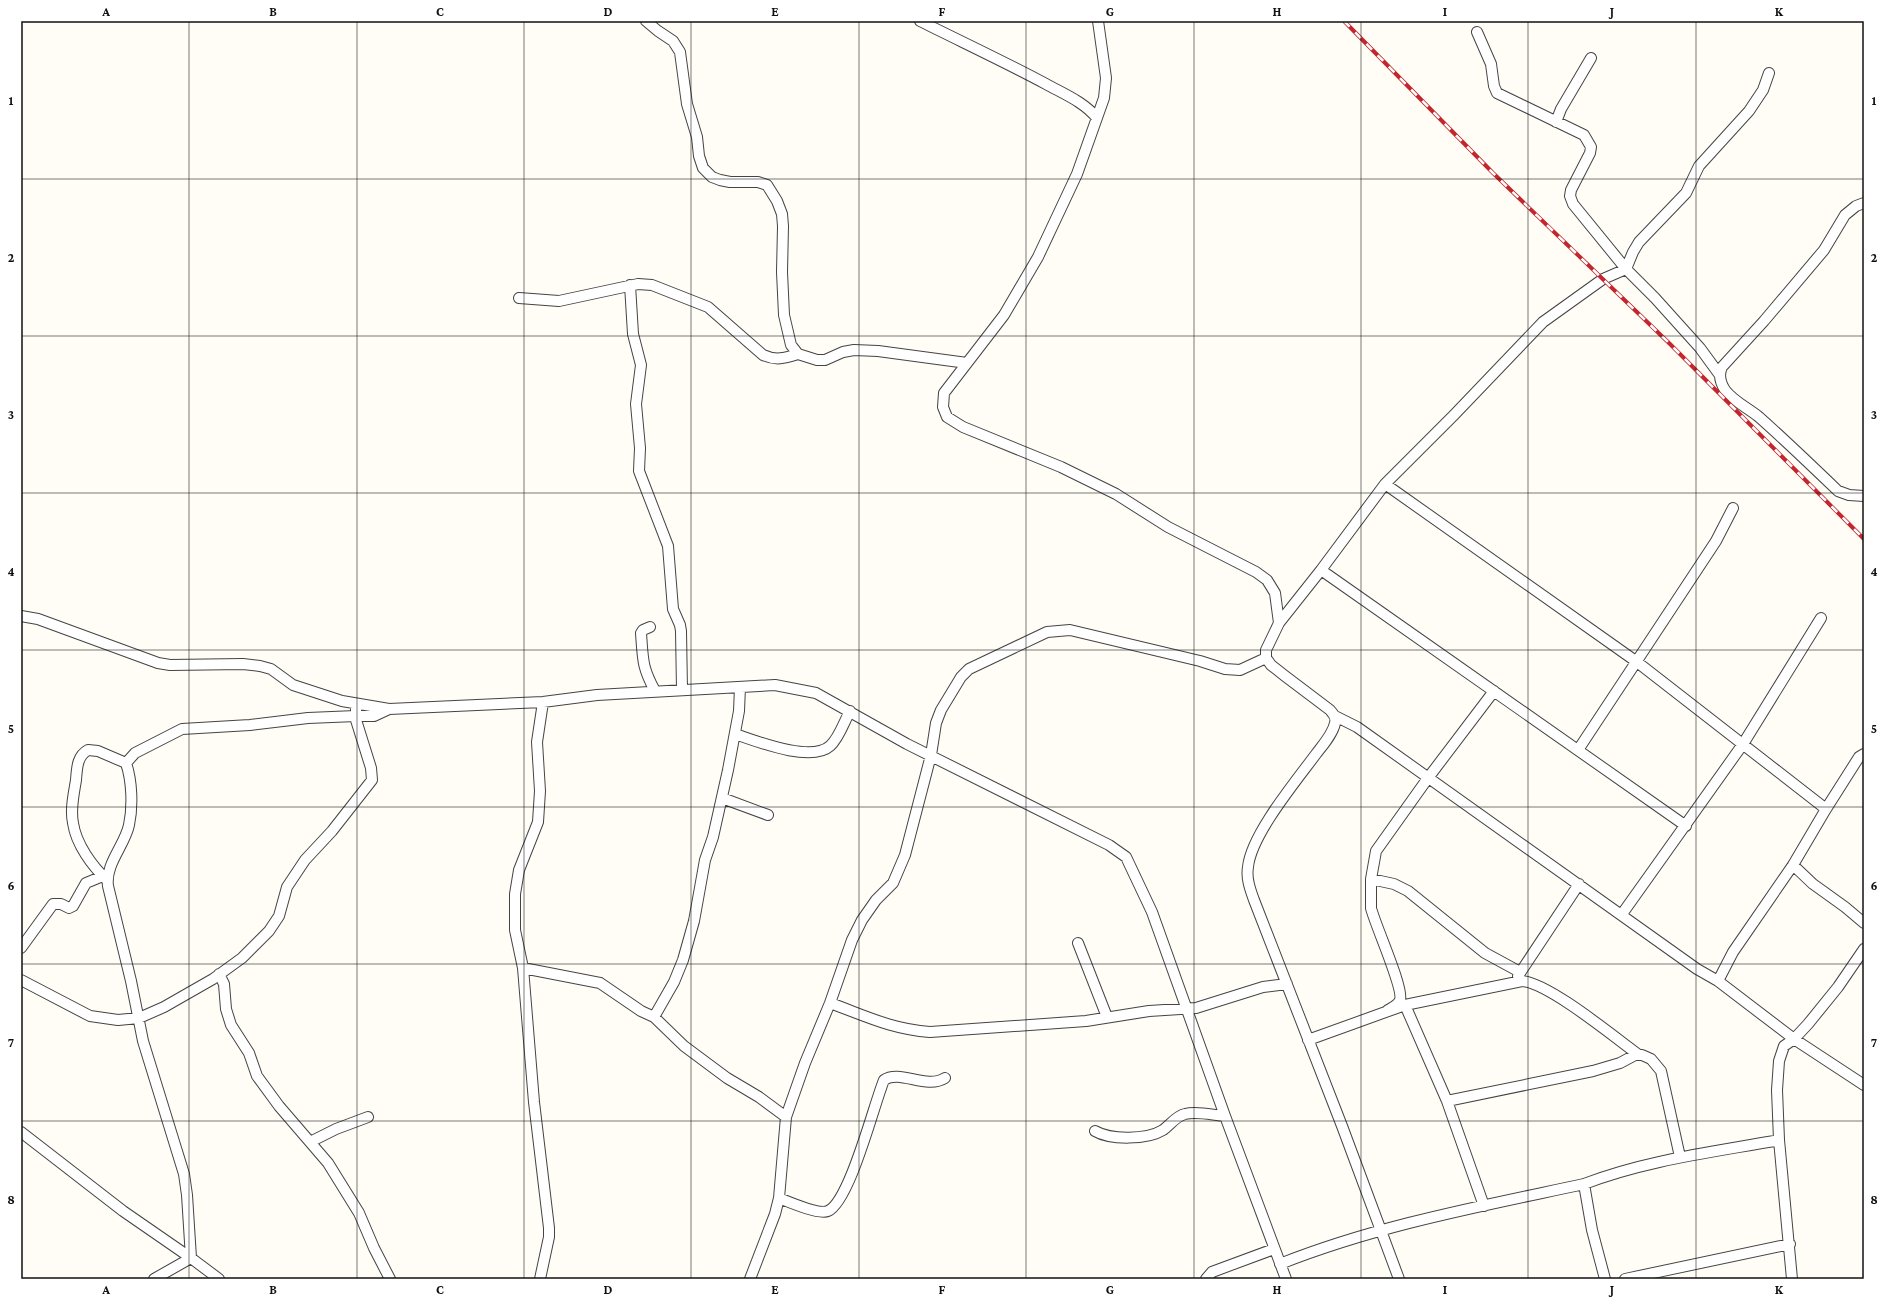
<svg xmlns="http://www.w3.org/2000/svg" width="1885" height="1300" font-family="'Crimson Pro',serif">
  <rect width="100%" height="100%" fill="#fffdf5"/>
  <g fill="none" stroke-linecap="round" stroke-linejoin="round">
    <!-- street casing -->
    <g stroke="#444" stroke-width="12">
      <path id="street" d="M646 21 658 31 673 41 680 52 687 104 697 137 699 156 703 168 712 177 720 180 730 182H758L767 185 777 201 782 214 783 226 782 272 784 315 791 345 798 354 817 360H825L843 352 854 350 878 351 967 363
        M920 21C962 42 1005 62 1046 84 1064 94 1084 102 1097 118
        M1098 21 1106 78 1104 98 1077 174 1038 257 1004 315 944 393 943 407 947 417 963 427 1061 467 1116 494 1168 527 1256 572 1267 580 1275 593 1279 623 1266 650V658L1271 665 1285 676 1330 710C1333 714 1337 717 1335 723 1333 734 1322 746 1316 754 1296 781 1251 835 1248 867 1246 878 1250 889 1254 900L1342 1126 1399 1279
        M1477 32 1491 64 1494 86 1497 93 1584 135 1591 147 1590 153 1571 190 1570 196 1573 204 1626 269 1655 298 1700 348 1719 374
        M1556 122 1561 109 1591 58
        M1864 203 1856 206 1845 215 1824 250 1764 321 1722 367C1718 375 1720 382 1725 390 1733 401 1748 408 1759 417 1786 441 1812 466 1838 491L1849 495 1864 496
        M630 285 633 334 641 365 636 404 640 448 639 471 668 546 673 609 680 625 681 631 682 690
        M519 298 559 301 638 284 652 285 708 307 763 355C776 361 785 358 798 354
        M1385 484 1637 662 1826 809
        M1321 570 1686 826
        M21 616 38 619 158 663 170 665 243 664 260 666 271 669 293 685 342 701 389 709 543 702 597 695 775 685 816 693 907 744 1109 845 1126 857 1152 912 1225 1116 1286 1279
        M1279 623 1321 570 1385 484 1454 415 1543 322 1603 279 1626 269 1633 252 1639 242 1686 193 1699 166 1749 111 1763 90 1769 73
        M650 627 643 630 641 633C643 660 642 667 655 691
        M1335 716 1357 727 1697 969 1718 981 1794 1039 1864 1085
        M735 734C756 741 811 763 830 746 839 738 844 722 850 711
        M1578 750 1716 541 1733 508
        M126 763 135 753 182 729 250 725 308 718 356 716H374L389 709
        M722 798 768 815
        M1793 865 1813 884 1845 907 1864 923
        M1371 879 1394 884 1408 891 1485 953 1520 972
        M107 880C92 866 76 844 73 823 70 809 74 793 76 780 77 768 77 756 88 750L98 751 126 763C132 781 133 806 129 825 125 845 105 864 108 886L131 981 143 1041 184 1174 187 1195 191 1258 154 1279
        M1622 914 1743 744 1821 618
        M1078 943 1107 1017
        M21 948 53 904H61L69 908 73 906 86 883 103 876
        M523 968 600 983 641 1011 654 1017 684 1046 727 1078 759 1097 786 1117
        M219 974 224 984 226 1009 231 1025 249 1053 257 1076 279 1106 328 1163 359 1213 374 1248 390 1279
        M1518 976 1579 884
        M21 980 90 1016 118 1020 139 1018 164 1007 213 979 242 958 269 931 279 916 287 887 305 860 332 831 372 780 371 768 356 720V704
        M1718 981 1733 952 1793 865 1826 809 1859 757 1864 754
        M830 1003C866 1016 891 1029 930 1032L1086 1021 1149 1011 1196 1008 1263 987 1287 984
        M1405 1005 1447 1101 1484 1206
        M1388 1010C1393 1007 1398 1005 1400 1000 1404 988 1375 925 1371 908V879L1376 851 1428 778 1494 691
        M654 1017 674 982 683 960 694 921 705 860 713 837 728 770 739 711 740 687
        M1308 1040 1405 1005 1522 981C1549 983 1614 1037 1639 1055
        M1447 1101 1593 1071 1620 1063 1635 1055H1642L1651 1059 1661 1071 1680 1157
        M1095 1131C1110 1140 1147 1140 1163 1130 1170 1125 1176 1116 1185 1114 1197 1111 1212 1115 1225 1116
        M21 1132 123 1211 191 1258 219 1279
        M310 1142 336 1129 368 1117
        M1584 1184 1592 1230 1605 1279
        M779 1198C789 1202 819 1215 828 1211 850 1201 874 1104 884 1080 900 1069 926 1090 945 1078
        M1280 1264C1378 1225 1482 1206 1584 1184 1646 1160 1714 1152 1779 1140
        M540 1279 549 1237V1228L534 1102 523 968 515 930V894L519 870 538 822 540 791 537 742 543 702
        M750 1279 775 1214 779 1198 786 1117 805 1063 830 1003 852 940 862 920 876 900 893 883 905 855 931 755 936 723 941 710 961 677 969 669 1047 632 1070 630 1200 661 1225 669 1240 670 1266 658
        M1206 1279 1212 1272 1274 1249
        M1625 1279 1790 1244
        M1792 1279 1779 1140 1777 1090 1779 1061 1784 1046 1794 1039 1808 1024 1838 987 1864 949"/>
    </g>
    <!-- street -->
    <use href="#street" stroke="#fff" stroke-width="10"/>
    <!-- rail casing -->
    <g stroke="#c4262e" stroke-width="4">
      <path id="rail" d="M1344 21 1493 173 1670 344 1864 539"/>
    </g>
    <!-- rail -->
    <use href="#rail" stroke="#fff" stroke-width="2.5" stroke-dasharray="8" stroke-linecap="butt"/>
  </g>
  <!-- grid -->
  <path fill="none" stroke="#111" stroke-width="1" stroke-opacity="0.55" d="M189 21V1279M357 21V1279M524 21V1279M691 21V1279M859 21V1279M1026 21V1279M1194 21V1279M1361 21V1279M1528 21V1279M1696 21V1279M21 179H1864M21 336H1864M21 493H1864M21 650H1864M21 807H1864M21 964H1864M21 1121H1864"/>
  <!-- border -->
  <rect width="1885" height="1300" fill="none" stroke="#ffffff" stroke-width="44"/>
  <rect x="22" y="22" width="1841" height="1256" fill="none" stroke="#111" stroke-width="1.5"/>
  <g font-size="13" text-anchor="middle" font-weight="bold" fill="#111">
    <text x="106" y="16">A</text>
    <text x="273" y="16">B</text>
    <text x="440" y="16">C</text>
    <text x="608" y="16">D</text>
    <text x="775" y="16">E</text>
    <text x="942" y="16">F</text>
    <text x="1110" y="16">G</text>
    <text x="1277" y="16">H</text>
    <text x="1445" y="16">I</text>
    <text x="1612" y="16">J</text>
    <text x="1779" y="16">K</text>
    <text x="11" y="105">1</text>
    <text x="1874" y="105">1</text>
    <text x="11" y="262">2</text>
    <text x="1874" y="262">2</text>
    <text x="11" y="419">3</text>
    <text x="1874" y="419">3</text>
    <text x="11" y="576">4</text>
    <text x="1874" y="576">4</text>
    <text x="11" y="733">5</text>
    <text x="1874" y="733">5</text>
    <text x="11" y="890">6</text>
    <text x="1874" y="890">6</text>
    <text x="11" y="1047">7</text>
    <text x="1874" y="1047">7</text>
    <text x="11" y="1204">8</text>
    <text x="1874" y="1204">8</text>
    <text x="106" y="1294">A</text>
    <text x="273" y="1294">B</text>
    <text x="440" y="1294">C</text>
    <text x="608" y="1294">D</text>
    <text x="775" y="1294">E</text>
    <text x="942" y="1294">F</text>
    <text x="1110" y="1294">G</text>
    <text x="1277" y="1294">H</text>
    <text x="1445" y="1294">I</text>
    <text x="1612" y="1294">J</text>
    <text x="1779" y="1294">K</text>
  </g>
</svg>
